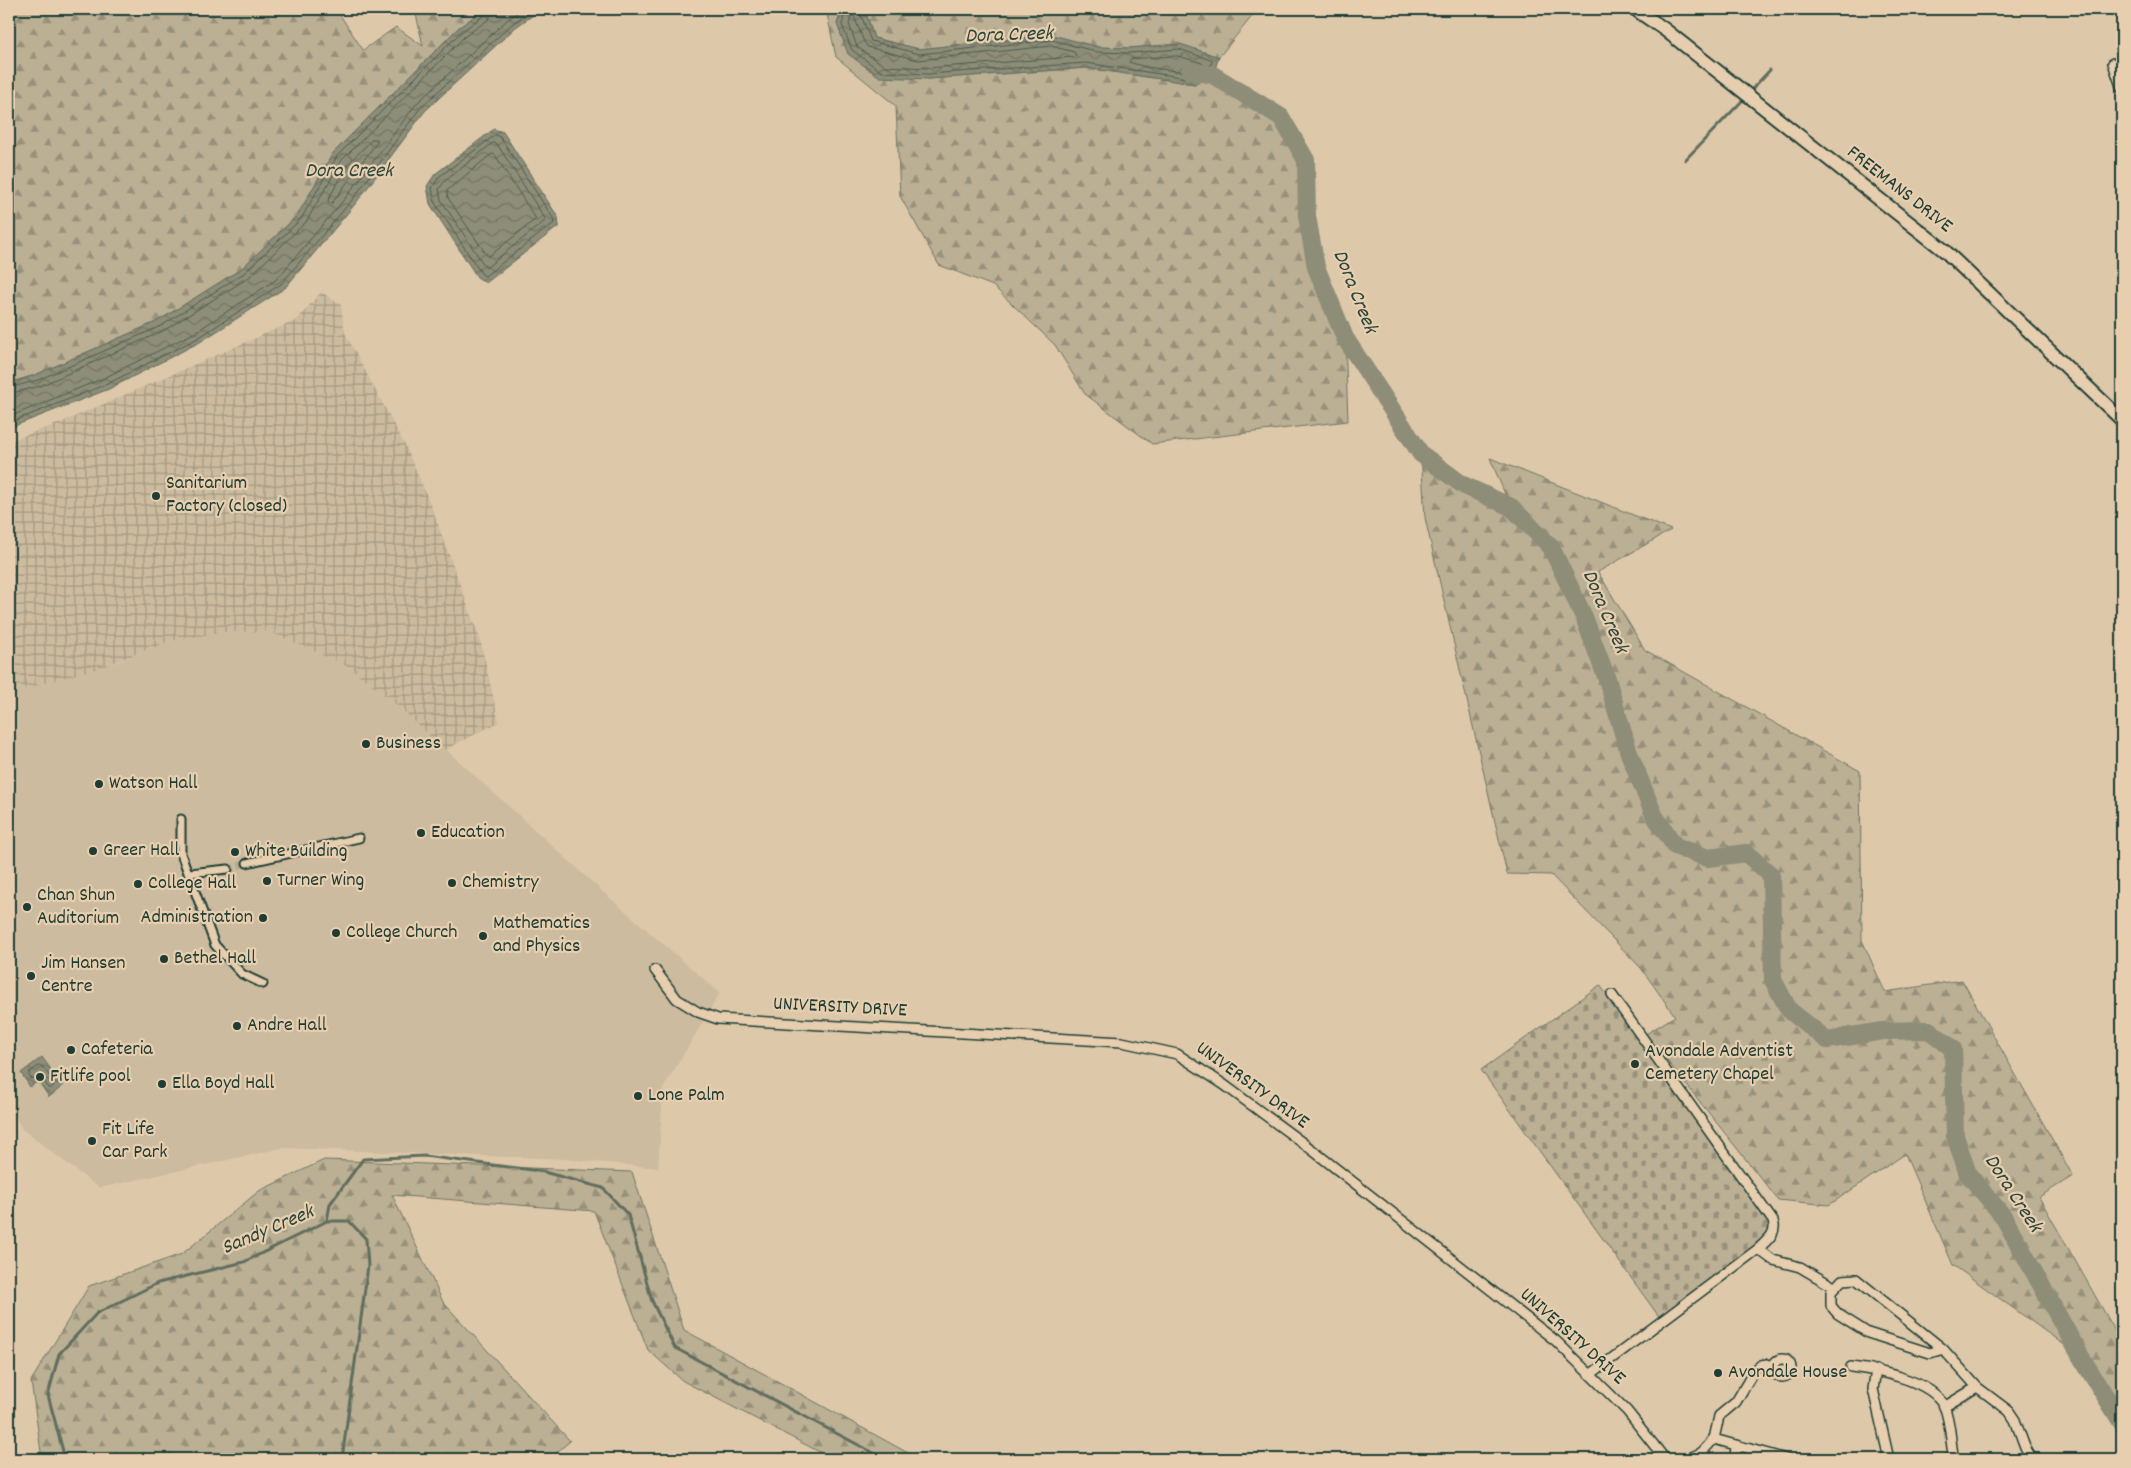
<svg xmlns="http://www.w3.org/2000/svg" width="2131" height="1468" font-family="Dekko,sans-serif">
  <defs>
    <pattern id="industrial-grid" width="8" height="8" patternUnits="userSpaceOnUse" patternTransform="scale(1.25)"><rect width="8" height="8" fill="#ccbb9f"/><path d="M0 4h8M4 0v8" fill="none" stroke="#a59982"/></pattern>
    <pattern id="forest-firs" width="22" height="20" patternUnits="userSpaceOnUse" patternTransform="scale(1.25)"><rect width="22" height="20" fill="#bbaf94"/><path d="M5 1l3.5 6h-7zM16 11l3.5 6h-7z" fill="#97907a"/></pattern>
    <pattern id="cemetery-stones" width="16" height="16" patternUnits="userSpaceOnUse" patternTransform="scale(1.25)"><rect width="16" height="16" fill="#bbaf94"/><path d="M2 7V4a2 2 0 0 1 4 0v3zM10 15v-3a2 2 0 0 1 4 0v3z" fill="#97907a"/></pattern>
    <pattern id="water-waves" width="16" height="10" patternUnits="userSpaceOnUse" patternTransform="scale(1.25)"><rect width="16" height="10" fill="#8d8d78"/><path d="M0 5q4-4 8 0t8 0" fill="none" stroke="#737463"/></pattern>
  </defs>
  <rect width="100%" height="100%" fill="#dec8aa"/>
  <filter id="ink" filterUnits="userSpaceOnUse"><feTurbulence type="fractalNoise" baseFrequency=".02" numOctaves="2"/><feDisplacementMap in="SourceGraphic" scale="10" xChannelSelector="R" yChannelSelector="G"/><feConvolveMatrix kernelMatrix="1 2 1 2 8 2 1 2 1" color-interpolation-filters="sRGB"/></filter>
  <g filter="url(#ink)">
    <!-- built -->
    <path fill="#ccbb9f" d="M223 632H270L349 667 399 707 602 891 720 993 663 1089 658 1168 563 1159 283 1148 99 1188 22 1129 9 1104V693L117 662 171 641Z"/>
    <!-- industrial -->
    <path fill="url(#industrial-grid)" d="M321 292 341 305 345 333 406 447 432 508 480 639 499 722 445 750 399 707 349 667 270 632H223L171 641 99 668 9 693V441L60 423 297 320Z"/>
    <!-- forest -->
    <path fill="url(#forest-firs)" stroke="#6d7664" d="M9 9H336L363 50 396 27 423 46 415 9H484L457 29 333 153 297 216 241 269 158 321 35 375 9 383Z
      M826 9H842L837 24 928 79 1086 68 1195 84 1213 75 1281 117 1306 160 1307 216 1316 267 1345 338 1348 421 1152 444 1085 394 1055 345 993 286 939 265 900 196 896 106 836 57Z
      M868 9H1258L1219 57 1180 44 1129 48 1098 47 1052 35 919 49 874 38 866 13Z
      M1421 454 1463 485 1510 506 1490 458 1671 530 1598 572 1645 650 1860 771 1862 940 1885 992 1962 980 2073 1176 2039 1197 2122 1343V1423L2081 1357 1953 1265 1905 1154 1829 1205 1778 1200 1646 1034 1675 1016 1641 968 1551 875 1507 874 1425 518Z
      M324 1160 632 1172 684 1330 919 1459H833L683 1381 648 1350 594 1211 392 1195 443 1302 570 1441 549 1459H42L31 1381 89 1286 182 1254 259 1191Z"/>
    <!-- cemetery -->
    <path fill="url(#cemetery-stones)" stroke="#6d7664" d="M1600 985 1769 1221 1770 1228 1758 1244 1660 1318 1481 1070Z"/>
    <!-- water -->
    <path fill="url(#water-waves)" stroke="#616d5d" d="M484 9H542L516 27 425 111 356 203 285 288 200 342 109 389 9 428V383L35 375 158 321 241 269 297 216 333 153 457 29Z
      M842 9H868L866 14 874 38 919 49 1052 35 1098 47 1129 48 1180 44 1219 57 1213 75 1195 84 1086 68 928 79 880 77 848 54 837 24Z
      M494 129 503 132 558 217 559 226 486 283 477 277 430 204 427 186 435 174Z
      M42 1057 63 1086 49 1097 38 1081 30 1087 21 1073Z"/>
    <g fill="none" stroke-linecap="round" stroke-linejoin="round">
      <!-- shore -->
      <path stroke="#4b5d4f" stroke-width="1" d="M846 9 842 25 852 50 882 72 928 74 1086 63 1194 79 1208 71 1212 62 1211 60 1179 49 1129 53 1098 52 1052 40 919 54 871 41 861 15 863 9
        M854 16 864 42 868 47 918 60 1051 46 1074 52 1076 55 1074 57 928 68 885 66 857 47 849 24 851 17Z
        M1178 56 1202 63 1203 67 1192 73 1145 67 1129 62 1131 59Z
        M496 135 500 137 553 218 554 223 485 276 481 273 435 203 432 188 439 177Z
        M373 139H377V142L332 203H328V200L348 164Z
        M493 143 497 144 546 220 486 268 441 200 439 189 444 182Z
        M492 154 495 155 536 219 488 257 448 198 447 191Z
        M9 388 38 380 161 326 244 273 301 219 337 156 460 33 485 14 486 9
        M9 394 40 386 163 331 248 278 306 222 342 160 464 37 489 19 493 9
        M9 417 104 378 194 333 277 279 347 196 417 103 508 19 523 9
        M9 423 107 384 198 338 281 284 352 200 421 107 512 24 534 9
        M39 1066H42L55 1083 52 1088H49L41 1077 32 1079 29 1076V1073Z"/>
      <!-- stream -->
      <path stroke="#616d5d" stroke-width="3" d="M1753 88 1770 70
        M1685 160 1742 101
        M327 1221 330 1204 363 1159 424 1156 540 1171 603 1188 628 1215 652 1301 675 1348 885 1459
        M65 1459 48 1395 59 1354 97 1313 158 1283 244 1262 327 1221H349L366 1239 368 1266 342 1459"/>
      <!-- river -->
      <path stroke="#8d8d78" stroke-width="18" d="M1190 71 1213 75 1281 117 1306 160 1307 216 1316 267 1345 338 1421 454 1463 485 1511 507 1551 547 1584 617 1607 679 1629 753 1654 815 1675 846 1708 858 1746 853 1771 875 1773 980 1789 1010 1827 1040 1883 1031 1929 1030 1953 1049 1955 1136 1968 1174 2003 1216 2081 1357 2122 1423"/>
      <!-- pedestrian-tunnel -->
      <path stroke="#b8ac92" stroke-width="7" stroke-dasharray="7 3.5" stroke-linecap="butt" d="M228 869 247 863"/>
      <!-- pedestrian casing -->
      <g stroke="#1f3d34" stroke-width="11">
        <path id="pedestrian" d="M181 819V854L215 945 242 974 263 984
          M247 863 359 838
          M189 873 228 869"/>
      </g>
      <!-- minor casing -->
      <g stroke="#1f3d34" stroke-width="12">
        <path id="minor" d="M2113 63 2122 89
          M655 970 677 999 698 1012 718 1019 1122 1042 1177 1054 1223 1084 1311 1149 1556 1341 1627 1411 1665 1459
          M1758 1249 1773 1260 1800 1267 1834 1287
          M1943 1349 1930 1353 1868 1333 1838 1314 1831 1306V1292L1842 1280 1856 1279 1943 1349 1977 1387 2009 1411 2015 1420 2025 1447 2032 1459
          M1773 1368a9 9 0 1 1 18 0a9 9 0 1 1-18 0Z
          M1851 1367C1876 1370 1932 1380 1944 1406 1951 1422 1950 1442 1954 1459
          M1876 1370 1873 1389 1889 1459
          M1591 1374 1758 1249C1766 1241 1778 1233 1773 1221L1612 995
          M1944 1407 1977 1387
          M1714 1439 1719 1416 1736 1402 1754 1371 1761 1365 1767 1364 1773 1366
          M1714 1439 1786 1459
          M1687 1459 1701 1453 1714 1439
          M1735 1459 1736 1445"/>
      </g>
      <!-- secondary casing -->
      <g stroke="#1f3d34" stroke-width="16">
        <path id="secondary" d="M1635 9 1664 29 1945 251 2122 420"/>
      </g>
      <!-- pedestrian -->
      <use href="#pedestrian" stroke="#e6ceaf" stroke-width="7"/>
      <!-- minor -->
      <use href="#minor" stroke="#e6ceaf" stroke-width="9"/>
      <!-- secondary -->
      <use href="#secondary" stroke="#e6ceaf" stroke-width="12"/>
    </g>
  </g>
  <!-- markers -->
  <g fill="#1f3d34" stroke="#e6ceaf" stroke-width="2">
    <circle cx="156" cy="496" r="5"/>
    <circle cx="366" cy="744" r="5"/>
    <circle cx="99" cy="784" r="5"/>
    <circle cx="421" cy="833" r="5"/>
    <circle cx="93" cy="851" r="5"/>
    <circle cx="235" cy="852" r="5"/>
    <circle cx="267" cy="881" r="5"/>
    <circle cx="452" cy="883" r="5"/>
    <circle cx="138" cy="884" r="5"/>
    <circle cx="27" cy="907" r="5"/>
    <circle cx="263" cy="918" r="5"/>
    <circle cx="336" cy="933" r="5"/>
    <circle cx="483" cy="936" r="5"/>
    <circle cx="164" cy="959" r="5"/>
    <circle cx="31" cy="976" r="5"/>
    <circle cx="237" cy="1026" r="5"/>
    <circle cx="71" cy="1050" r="5"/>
    <circle cx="1635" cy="1064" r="5"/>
    <circle cx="40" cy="1077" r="5"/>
    <circle cx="162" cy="1084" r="5"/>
    <circle cx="638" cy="1096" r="5"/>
    <circle cx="92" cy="1141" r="5"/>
    <circle cx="1718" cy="1373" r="5"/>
  </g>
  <g text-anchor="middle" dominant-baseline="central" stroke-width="4.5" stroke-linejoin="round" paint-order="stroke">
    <!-- street labels -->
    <g font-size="20" fill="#1f3d34" stroke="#e6ceaf">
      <text transform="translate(1899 190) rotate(38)">FREEMANS DRIVE</text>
      <text transform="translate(840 1008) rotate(3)">UNIVERSITY DRIVE</text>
      <text transform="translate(1252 1086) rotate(36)">UNIVERSITY DRIVE</text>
      <text transform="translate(1572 1337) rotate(42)">UNIVERSITY DRIVE</text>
    </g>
    <!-- poi labels -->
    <g font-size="20" fill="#1f3d34" stroke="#e6ceaf" text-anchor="start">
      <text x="166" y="484">Sanitarium<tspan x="166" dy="23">Factory (closed)</tspan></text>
      <text x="376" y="744">Business</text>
      <text x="109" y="784">Watson Hall</text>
      <text x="431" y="833">Education</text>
      <text x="103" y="851">Greer Hall</text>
      <text x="245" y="852">White Building</text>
      <text x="277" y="881">Turner Wing</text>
      <text x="462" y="883">Chemistry</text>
      <text x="148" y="884">College Hall</text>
      <text x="37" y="896">Chan Shun<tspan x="37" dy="23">Auditorium</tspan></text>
      <text x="253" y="918" text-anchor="end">Administration</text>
      <text x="493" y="924">Mathematics<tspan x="493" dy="23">and Physics</tspan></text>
      <text x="346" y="933">College Church</text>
      <text x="174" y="959">Bethel Hall</text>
      <text x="41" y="964">Jim Hansen<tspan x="41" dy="23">Centre</tspan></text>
      <text x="247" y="1026">Andre Hall</text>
      <text x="81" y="1050">Cafeteria</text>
      <text x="1645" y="1052">Avondale Adventist<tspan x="1645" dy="23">Cemetery Chapel</tspan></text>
      <text x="50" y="1077">Fitlife pool</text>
      <text x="172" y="1084">Ella Boyd Hall</text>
      <text x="648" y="1096">Lone Palm</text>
      <text x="102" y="1130">Fit Life<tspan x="102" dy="23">Car Park</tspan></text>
      <text x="1728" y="1373">Avondale House</text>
    </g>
    <!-- water labels -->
    <g font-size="21" font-style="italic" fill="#2a453b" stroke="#e6ceaf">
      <text transform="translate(1009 36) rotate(-2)">Dora Creek</text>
      <text x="349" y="172">Dora Creek</text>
      <text transform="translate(1354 292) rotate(68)">Dora Creek</text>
      <text transform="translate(1604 612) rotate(67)">Dora Creek</text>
      <text transform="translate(2012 1194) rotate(57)">Dora Creek</text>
      <text transform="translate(268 1231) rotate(-23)">Sandy Creek</text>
    </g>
  </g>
  <!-- margin -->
  <rect width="2131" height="1468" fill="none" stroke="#e6ceaf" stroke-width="30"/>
  <rect x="15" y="15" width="2101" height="1438" fill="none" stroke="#1f3d34" stroke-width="2" filter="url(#ink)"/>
</svg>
